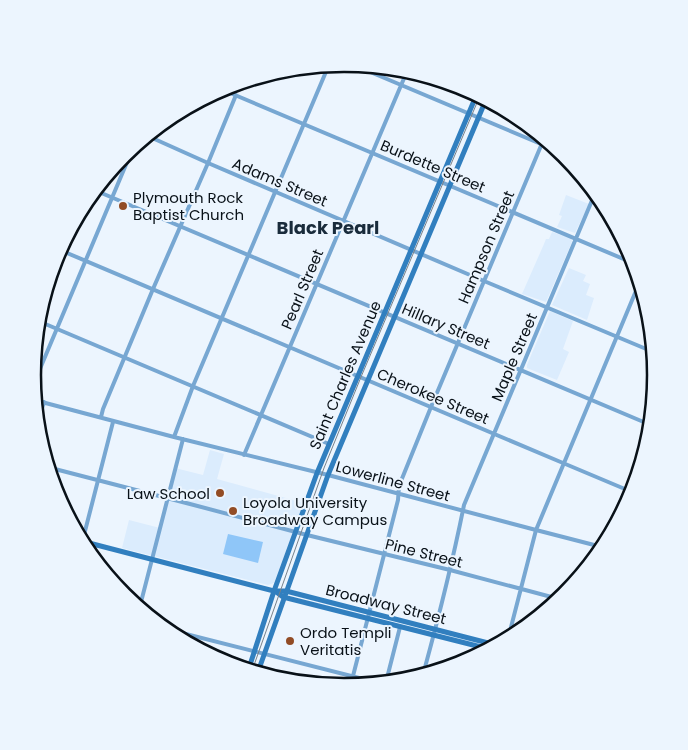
<svg xmlns="http://www.w3.org/2000/svg" width="688" height="750" font-family="Poppins,sans-serif">
  <rect width="100%" height="100%" fill="#ecf5fe"/>
  <!-- built -->
  <path fill="#dbecfd" d="M566 195 589 204 575 233 557 227 562 216 559 215Z
    M552 232 571 238 572 242 546 302 522 294 544 244 546 239H549Z
    M569 268 586 275 583 281 590 284 586 295 594 298 587 320 552 305Z
    M550 311 573 321 563 349 569 352 557 380 527 368V365L532 353Z
    M210 450 224 454 217 479 304 503 274 583 268 585 122 548 129 520 160 528 175 468 203 475Z"/>
  <!-- green -->
  <path fill="#8fc6f8" d="M228 534 263 542 258 563 223 554Z"/>
  <g fill="none" stroke-linecap="round" stroke-linejoin="round">
    <!-- street -->
    <path stroke="#77a7d2" stroke-width="4" d="M356 66 560 152
      M223 90 633 263
      M150 137 208 163 484 281 651 351
      M99 192 646 423
      M60 250 563 463 632 492
      M43 323 329 444
      M34 383 133 148
      M38 401 174 437 328 475 536 530 598 546
      M40 415 44 402
      M101 417 103 409 153 289 208 163 236 95
      M174 437 193 386 328 67
      M244 455 405 76
      M51 468 190 504 307 535 450 570 559 599
      M627 501 633 486
      M84 535 113 422
      M140 606 183 439
      M510 631 536 530 638 286
      M178 632 371 681
      M424 671C439 616 453 560 464 505L593 198
      M353 676 398 500 399 486 431 407 543 141
      M387 678 400 627"/>
    <!-- secondary -->
    <path stroke="#317fbf" stroke-width="5" d="M208 98 234 85
      M89 543 274 591H286L492 644
      M275 591 283 597 485 648
      M249 668 274 591 317 473 476 96
      M259 669 328 475 485 102"/>
    <!-- tram -->
    <path stroke="#788189" stroke-width="1" d="M253 668 324 468 361 377 479 98"/>
  </g>
  <!-- markers -->
  <g fill="#924c25" stroke="#ecf5fe" stroke-width="2">
    <circle cx="123" cy="206" r="5"/>
    <circle cx="220" cy="493" r="5"/>
    <circle cx="233" cy="511" r="5"/>
    <circle cx="290" cy="641" r="5"/>
  </g>
  <g text-anchor="middle" dominant-baseline="central" stroke-width="4" stroke-linejoin="round" paint-order="stroke">
    <!-- street labels -->
    <g font-size="15" fill="#091118" stroke="#ecf5fe">
      <text transform="translate(433 166) rotate(23)">Burdette Street</text>
      <text transform="translate(280 182) rotate(23)">Adams Street</text>
      <text transform="translate(486 247) rotate(-67)">Hampson Street</text>
      <text transform="translate(302 289) rotate(-67)">Pearl Street</text>
      <text transform="translate(446 326) rotate(23)">Hillary Street</text>
      <text transform="translate(514 357) rotate(-67)">Maple Street</text>
      <text transform="translate(345 375) rotate(-67)">Saint Charles Avenue</text>
      <text transform="translate(433 396) rotate(23)">Cherokee Street</text>
      <text transform="translate(393 481) rotate(15)">Lowerline Street</text>
      <text transform="translate(424 553) rotate(14)">Pine Street</text>
      <text transform="translate(386 604) rotate(14)">Broadway Street</text>
    </g>
    <!-- poi labels -->
    <g font-size="15" fill="#091118" stroke="#ecf5fe" text-anchor="start">
      <text x="133" y="197">Plymouth Rock<tspan x="133" dy="17">Baptist Church</tspan></text>
      <text x="210" y="493" text-anchor="end">Law School</text>
      <text x="243" y="502">Loyola University<tspan x="243" dy="17">Broadway Campus</tspan></text>
      <text x="300" y="632">Ordo Templi<tspan x="300" dy="17">Veritatis</tspan></text>
    </g>
    <!-- quarter labels -->
    <g font-size="18" font-weight="bold" fill="#192b3b" stroke="#ecf5fe">
      <text x="328" y="227">Black Pearl</text>
    </g>
  </g>
  <!-- crop -->
  <path d="M0 0H688V750H0ZM41 375a303 303 0 1 1 606 0a303 303 0 1 1-606 0Z" fill="#ecf5fe" fill-rule="evenodd"/>
  <path fill="none" stroke="#091118" stroke-width="2.5" d="M41 375a303 303 0 1 1 606 0a303 303 0 1 1-606 0Z"/>
</svg>
